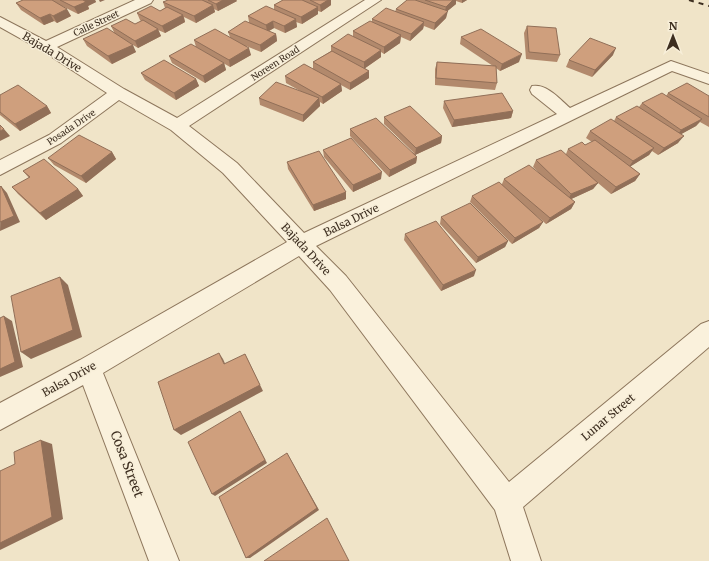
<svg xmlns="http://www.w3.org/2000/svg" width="709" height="561" font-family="Merriweather,serif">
  <rect width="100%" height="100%" fill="#f0e4c8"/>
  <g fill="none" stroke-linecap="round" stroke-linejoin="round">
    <!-- minor casing -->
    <g stroke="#8d765c" stroke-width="2">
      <path id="minor" d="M135 0H153L151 3 57 47 124 89 177 118 365 0H381L189 126 237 163 304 233 557 114 532 94 530 90 532 86C546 83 560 99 570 108L671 61 709 74V84L672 71 316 246 346 276 509 482 701 324 709 321V347L523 507 541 561H511L495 510 330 290 299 256 103 373 179 561H149L83 385 0 430V403L80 360 287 242 223 173 171 130 119 100 61 143 0 175V160L49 135 107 93 41 50 0 27V17L46 41Z"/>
    </g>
    <!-- minor -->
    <use href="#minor" fill="#faf1dc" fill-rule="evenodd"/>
    <!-- rail -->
    <path stroke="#3d2e20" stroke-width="2" stroke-dasharray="5 5" stroke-linecap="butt" d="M689 0 709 6"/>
  </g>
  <!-- wall -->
  <path fill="#b2896c" d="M23 0H95L96 2 88 6 89 9 78 14 62 6 71 16 57 23 54 21 44 25 21 10 16 3Z
    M168 0H236L237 1 218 11 214 9 215 12 196 23 184 17 185 22 165 33 158 30 161 36 138 48 128 42 136 52 112 64 87 46 83 39 114 32 111 26 135 24 141 21 140 20 137 13 160 11 165 8 163 2Z
    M283 0H331V5L321 12 318 11V14L302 24 296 22 297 27 285 33 274 28 269 31 276 34 277 41 261 52 246 46 251 55 230 67 196 47 194 40 230 37 228 32 249 22 248 16 274 10V5Z
    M407 0H467L462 3 456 1V4L447 11 446 18 434 30 424 26 423 29 410 41 401 37 400 43 384 54 381 52V57L365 68 369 71V78L350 90 341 85 342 91 323 104 320 102V106L303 122 260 105 259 98 302 92 286 83 285 76 313 69V62L331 51V46L353 37V31L372 22V19L395 12 396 9Z
    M527 26 560 55 557 62 526 59 524 33Z
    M461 37 519 62 500 71 496 68 497 83 495 90 435 85V69L437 62 493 66 460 44Z
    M613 55 592 77 566 67 569 60Z
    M169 56 224 63 226 70 205 83 172 63Z
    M141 73 196 79 199 86 176 100 145 80Z
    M668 93 709 96V127L700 122 696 126 681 134 678 143 658 155 652 151 649 155 630 166 640 174 635 181 611 194 598 183 593 189 571 199 575 202 571 209 546 224 536 215 543 222 539 228 512 244 470 202 472 196 502 184 504 179 539 173 533 167 536 160 566 154 568 149 585 145 592 142 586 138 590 131 614 121 616 117 639 107 642 103 666 96Z
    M0 95 47 106 51 113 20 131 0 115Z
    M444 101 513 111 511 118 452 127 443 108Z
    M384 117 442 136 441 143 415 155 417 157 416 163 389 177 350 136V129L414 153 384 124Z
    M323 150 381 179 353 192 324 157Z
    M112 152 116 159 86 183 54 165 48 158Z
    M287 162 346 192V199L314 211 288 169Z
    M23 171 78 189 83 196 46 220 18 194 12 187 29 178Z
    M441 217 508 241 505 247 476 263 440 224Z
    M405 234 474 276 441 291 404 240Z"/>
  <!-- shaded-wall -->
  <path fill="#916f58" d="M83 0H95L96 2 88 6 89 9 78 14 74 7Z
    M99 0H105L100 2Z
    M223 0H236L237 1 218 11 216 4Z
    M328 0H331V5L321 12 320 5Z
    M453 0H456V4L444 14 446 7Z
    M462 0H467L462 3Z
    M213 5 215 12 196 23 194 16Z
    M318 7V14L302 24 301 17Z
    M67 9 71 16 57 23 53 16Z
    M448 11 446 18 434 30 435 23Z
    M50 14 54 21 44 25 40 18Z
    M183 15 185 22 165 33 162 26Z
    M296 19 297 27 285 33 284 26Z
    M273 21 274 28 267 32 266 25Z
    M424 22 423 29 410 41 411 34Z
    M158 29 161 36 138 48 135 41Z
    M276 34 277 41 261 52 260 45Z
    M401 35 400 43 384 54V47Z
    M133 45 136 52 112 64 108 56Z
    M249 48 251 55 230 67 229 60Z
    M616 48 613 55 592 77 595 70Z
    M381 50V57L364 69V62Z
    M522 54 519 62 500 71 502 64Z
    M224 63 226 70 205 83 203 76Z
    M369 71V78L350 90V83Z
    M196 79 199 86 176 100 174 93Z
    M341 84 342 91 323 104 322 97Z
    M319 98 320 106 303 122V115Z
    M47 106 51 113 20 131 15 124Z
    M513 111 511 118 452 127 454 120Z
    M702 119 696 126 676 137 681 130Z
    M4 129 10 136 0 141V131Z
    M442 136 441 143 415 155 416 148Z
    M684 136 678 143 658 155 664 148Z
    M654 148 649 155 628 168 633 161Z
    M112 152 116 159 86 183 81 176Z
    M417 157 416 163 389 177 390 170Z
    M382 172 381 179 353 192V185Z
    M640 174 635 181 611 194 616 187Z
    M598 183 593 189 567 201 571 194Z
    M1 186 7 193 20 222 0 231Z
    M78 189 83 196 46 220 40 213Z
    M346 192V199L314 211 313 205Z
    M575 202 571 209 546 224 550 218Z
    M543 222 539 228 512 244 515 238Z
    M508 241 505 247 476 263 478 257Z
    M476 270 474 276 441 291 443 285Z
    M60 277 68 285 82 337 31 359 21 352Z
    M4 316 12 321 23 367 0 377V369Z
    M219 353 223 359 228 370 224 364Z
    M245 354 263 391 181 435 174 430Z
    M240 411 242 415 267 463 215 496 212 494Z
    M41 440 52 444 63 519 0 550V543Z
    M287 453 319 510 250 558H246Z"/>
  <!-- building -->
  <path fill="#cf9f7d" stroke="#916f58" d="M23 0H52L67 9 53 16 50 14 40 18 16 3Z
    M60 0H83L86 2 74 7Z
    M168 0H202L213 5 194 16 163 2Z
    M208 0H223L216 4Z
    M283 0H302L318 7 301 17 274 5Z
    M310 0H328L320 5Z
    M407 0H415L448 11 435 23 396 9Z
    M425 0H453L446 7Z
    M151 6 160 11 167 7 183 15 162 26 137 13Z
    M266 6 296 19 284 26 273 21 266 25 248 16Z
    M386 8 424 22 411 34 372 19Z
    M126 19 135 24 143 20 158 29 135 41 111 26Z
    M245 21 276 34 260 45 228 32Z
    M370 21 401 35 384 47 353 31Z
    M527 26 556 28 560 55 529 52Z
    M107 28 133 45 108 56 83 39Z
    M215 29 249 48 229 60 194 40Z
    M481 29 522 54 502 64 461 37Z
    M348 34 381 50 364 62 331 46Z
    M590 38 616 48 595 70 569 60Z
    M191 44 224 63 203 76 169 56Z
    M332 51 369 71 350 83 313 62Z
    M164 60 196 79 174 93 141 73Z
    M437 62 496 66 497 83 436 78Z
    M304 64 341 84 322 97 285 76Z
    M276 82 319 98 303 115 259 98Z
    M687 83 709 96V117L668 93Z
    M18 85 47 106 15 124 0 112V95Z
    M502 93 513 111 454 120 444 101Z
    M662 93 702 119 681 130 642 103Z
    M410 106 442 136 416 148 384 117Z
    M637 106 684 136 664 148 616 117Z
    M376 118 417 157 390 170 350 129Z
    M611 119 654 148 633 161 590 131Z
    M0 125 4 129 0 131Z
    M79 135 112 152 81 176 48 158Z
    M351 138 382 172 353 185 323 150Z
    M595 140 640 174 616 187 568 149 582 142 585 145Z
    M561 150 598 183 571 194 536 160Z
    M319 151 346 192 313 205 287 162Z
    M44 159 78 189 40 213 12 187 30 177 23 171Z
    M529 165 575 202 550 218 504 179Z
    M499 182 543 222 515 238 472 196Z
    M1 186 14 216 0 222V187Z
    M470 203 508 241 478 257 441 217Z
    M436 221 476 270 443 285 405 234Z
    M60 277 73 330 21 352 11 296Z
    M4 316 15 362 0 369V318Z
    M219 353 224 364 245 354 260 385 174 430 158 382Z
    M240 411 265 460 212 494 188 442Z
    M41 440 52 517 0 543V471L15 464 14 452Z
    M287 453 317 508 246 558 219 497Z
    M327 518 349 561H264Z"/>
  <g text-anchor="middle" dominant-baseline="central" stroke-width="3" stroke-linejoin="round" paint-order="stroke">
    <!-- far-street labels -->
    <g font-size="9" fill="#3d2e20" stroke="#f7eed8">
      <text transform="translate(96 23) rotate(-25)">Calle Street</text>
      <text transform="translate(275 63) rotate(-33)">Noreen Road</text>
      <text transform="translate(71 127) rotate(-34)">Posada Drive</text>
    </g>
    <!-- street labels -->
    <g font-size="11" fill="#3d2e20" stroke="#f7eed8">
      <text transform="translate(52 52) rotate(31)">Bajada Drive</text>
      <text transform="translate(351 220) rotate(-26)">Balsa Drive</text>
      <text transform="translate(306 249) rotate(47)">Bajada Drive</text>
      <text transform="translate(69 379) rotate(-29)">Balsa Drive</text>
      <text transform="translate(608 417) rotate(-40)">Lunar Street</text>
    </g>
    <!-- near-street labels -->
    <g font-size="13" fill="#3d2e20" stroke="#f7eed8">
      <text transform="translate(127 464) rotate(69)">Cosa Street</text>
    </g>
  </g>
  <!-- north arrow -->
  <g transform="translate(673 36)" stroke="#f7eed8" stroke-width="3" paint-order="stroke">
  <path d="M0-3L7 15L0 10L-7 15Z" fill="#3d2e20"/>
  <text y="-6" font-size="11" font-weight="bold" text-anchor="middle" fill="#3d2e20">N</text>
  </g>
</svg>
